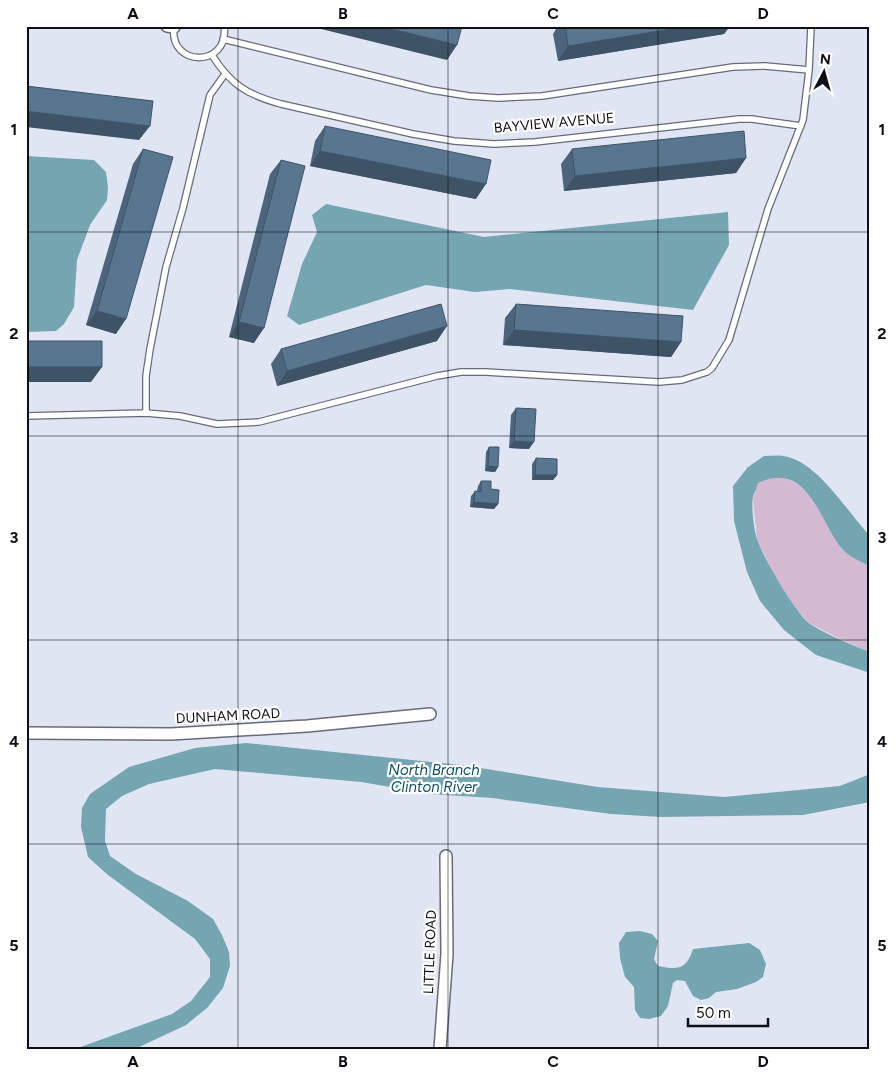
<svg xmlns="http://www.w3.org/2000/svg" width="896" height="1075" font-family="Figtree,sans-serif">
  <rect width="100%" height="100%" fill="#e0e5f4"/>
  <!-- green -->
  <path fill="#d3b9d1" d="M781 476 798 484 811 496 841 549 870 566V652L842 640 809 623 795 608 773 572 757 540 753 499 758 483 770 478Z"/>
  <!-- water -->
  <path fill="#76a5b2" d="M26 156 94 160 106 172 108 188 107 200 90 225 77 260 74 307 64 324 56 331 26 332Z
    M326 204 484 237 728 212 729 245 693 310 510 289 475 292 426 285 299 325 287 316 302 264 317 232 312 215Z
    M764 456C770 456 777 455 783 456 817 460 848 513 870 536V566C861 562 847 555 841 548 819 519 807 460 758 483 757 488 754 493 753 497 751 507 754 530 757 539 763 557 796 614 810 624 829 636 850 644 870 652V673L816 655 784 630 760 601 747 572 734 521 733 486 748 467Z
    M246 743 461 765 598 787 724 797 840 786 870 774V802L803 815 661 817 611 814 492 798 431 794 361 782 215 769 149 784 122 796 106 809 105 841 110 856 136 874 188 901 213 919 222 935 229 952 230 966 223 988 207 1008 186 1025 135 1049H75L172 1014 191 1001 210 977V959L195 939 108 875 88 857 81 827 82 808 90 794 129 767 195 748Z
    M640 931 652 934 658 941 654 959 658 966C678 970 686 970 693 949L749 943 760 950 766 964 763 977 756 982 737 989 716 992 709 998 701 1000 693 996 685 981 677 980 673 983 668 1006 661 1016 649 1019 640 1018 635 1010 634 987 625 977 620 958 619 943 626 932Z"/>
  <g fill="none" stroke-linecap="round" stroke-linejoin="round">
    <!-- service casing -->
    <g stroke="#676a77" stroke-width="8">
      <path id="service" d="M174 26C168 68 230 68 224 26
        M223 39 431 90 469 96 498 98 542 96 733 67 765 66 809 70
        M212 55C230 84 247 95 281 104L413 134 454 141 494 144 535 142 739 119H752L801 126
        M146 413 180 416 217 424 259 422 437 376 461 372H486L659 382 682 380 707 372 712 368 729 340 768 209 803 120 809 70 811 26
        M26 416 146 413V376L150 349 166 267 183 208 210 95 225 74"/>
    </g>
    <!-- minor casing -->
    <g stroke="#676a77" stroke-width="14">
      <path id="minor" d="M167 26 174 27
        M26 733 171 734 307 726 430 714
        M440 1049 447 954 446 856"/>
    </g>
    <!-- service -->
    <use href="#service" stroke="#fff" stroke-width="5.5"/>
    <!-- minor -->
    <use href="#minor" stroke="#fff" stroke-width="11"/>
  </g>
  <!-- wall -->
  <path fill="#4d657c" d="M558 26H730L724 34 558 61 553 34Z
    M325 126 476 199 310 166 315 141Z
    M143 149 116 334 86 325 133 164Z
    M572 149 746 158 736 173 564 191 561 164Z
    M281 160 254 343 229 337 270 174Z
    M516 304 681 342 671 357 503 345 505 318Z
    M437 341 277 386 271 364 281 349Z
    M516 408 529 449 509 448 511 415Z
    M489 447 498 467 495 472 485 471 486 452Z
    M536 458 557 475 553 480H532V464Z
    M481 481 491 489 498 504 494 509 470 507 471 496 475 491H477L478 486Z"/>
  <!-- shaded-wall -->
  <path fill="#3e5365" d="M309 26H380L457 45 447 60Z
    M690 26H730L724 34 558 61 568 46Z
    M26 111 150 126 139 140 26 127Z
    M320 151 486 184 476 199 310 166Z
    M746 158 736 173 564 191 575 176Z
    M97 311 126 319 116 334 86 325Z
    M239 322 264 328 254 343 229 337Z
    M447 326 437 341 277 386 287 371Z
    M514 330 681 342 671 357 503 345Z
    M26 367H102L91 382H26Z
    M514 441 534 442 529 449 509 448Z
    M488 466 498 467 495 472 485 471Z
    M535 475H557L553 480H532Z
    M474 502 498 504 494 509 470 507Z"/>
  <!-- building -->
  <path fill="#597690" stroke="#3e5365" d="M380 26H462L457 45Z
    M565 26H690L568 46Z
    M26 86 153 101 150 126 26 111Z
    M325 126 491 160 486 184 320 151Z
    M744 131 746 158 575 176 572 149Z
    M143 149 173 157 126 319 97 311Z
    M281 160 305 166 264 328 239 322Z
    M441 304 447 326 287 371 281 349Z
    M516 304 683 316 681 342 514 330Z
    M26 341H102V367H26Z
    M516 408 536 409 534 442 514 441Z
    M489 447H499L498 467 488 466Z
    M536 458 557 459V475H535Z
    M481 481H491V489L499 490 498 504 474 502 475 491 481 492Z"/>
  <!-- grid -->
  <path fill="none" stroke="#0d0f14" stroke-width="1" stroke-opacity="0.55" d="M238 26V1049M448 26V1049M658 26V1049M26 232H870M26 436H870M26 640H870M26 844H870"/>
  <g text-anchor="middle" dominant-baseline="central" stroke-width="4.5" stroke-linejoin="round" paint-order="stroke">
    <!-- street labels -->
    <g font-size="14" fill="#0d0f14" stroke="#fff">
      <text transform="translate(554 123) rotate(-5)">BAYVIEW AVENUE</text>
      <text transform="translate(228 716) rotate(-3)">DUNHAM ROAD</text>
      <text transform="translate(430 952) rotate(-88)">LITTLE ROAD</text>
    </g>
    <!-- water labels -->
    <g font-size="15" font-style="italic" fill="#0d505e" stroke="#fff">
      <text x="434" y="770">North Branch<tspan x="434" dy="17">Clinton River</tspan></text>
    </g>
  </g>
  <!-- border -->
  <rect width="896" height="1075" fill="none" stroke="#ffffff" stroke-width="55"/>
  <!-- north arrow -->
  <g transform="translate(824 72) rotate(6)" stroke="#ffffff" stroke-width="4" paint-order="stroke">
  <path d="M0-4L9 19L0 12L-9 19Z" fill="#0d0f14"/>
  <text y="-8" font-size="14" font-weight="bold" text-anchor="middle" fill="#0d0f14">N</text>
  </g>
  <!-- scale -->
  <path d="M688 1018v8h80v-8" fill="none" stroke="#0d0f14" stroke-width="2.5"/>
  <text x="696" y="1018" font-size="15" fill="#0d0f14" stroke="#ffffff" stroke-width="4" paint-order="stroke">50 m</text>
  <rect x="28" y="28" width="840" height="1020" fill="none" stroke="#0d0f14" stroke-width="2"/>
  <g font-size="16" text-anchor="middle" font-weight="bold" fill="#0d0f14">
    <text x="133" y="19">A</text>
    <text x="343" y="19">B</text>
    <text x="553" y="19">C</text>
    <text x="763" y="19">D</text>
    <text x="14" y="135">1</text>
    <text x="882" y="135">1</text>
    <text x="14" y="339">2</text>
    <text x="882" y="339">2</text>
    <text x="14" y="543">3</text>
    <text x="882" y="543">3</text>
    <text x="14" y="747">4</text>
    <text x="882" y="747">4</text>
    <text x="14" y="951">5</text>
    <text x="882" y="951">5</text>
    <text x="133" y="1067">A</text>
    <text x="343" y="1067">B</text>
    <text x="553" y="1067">C</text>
    <text x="763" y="1067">D</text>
  </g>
</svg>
